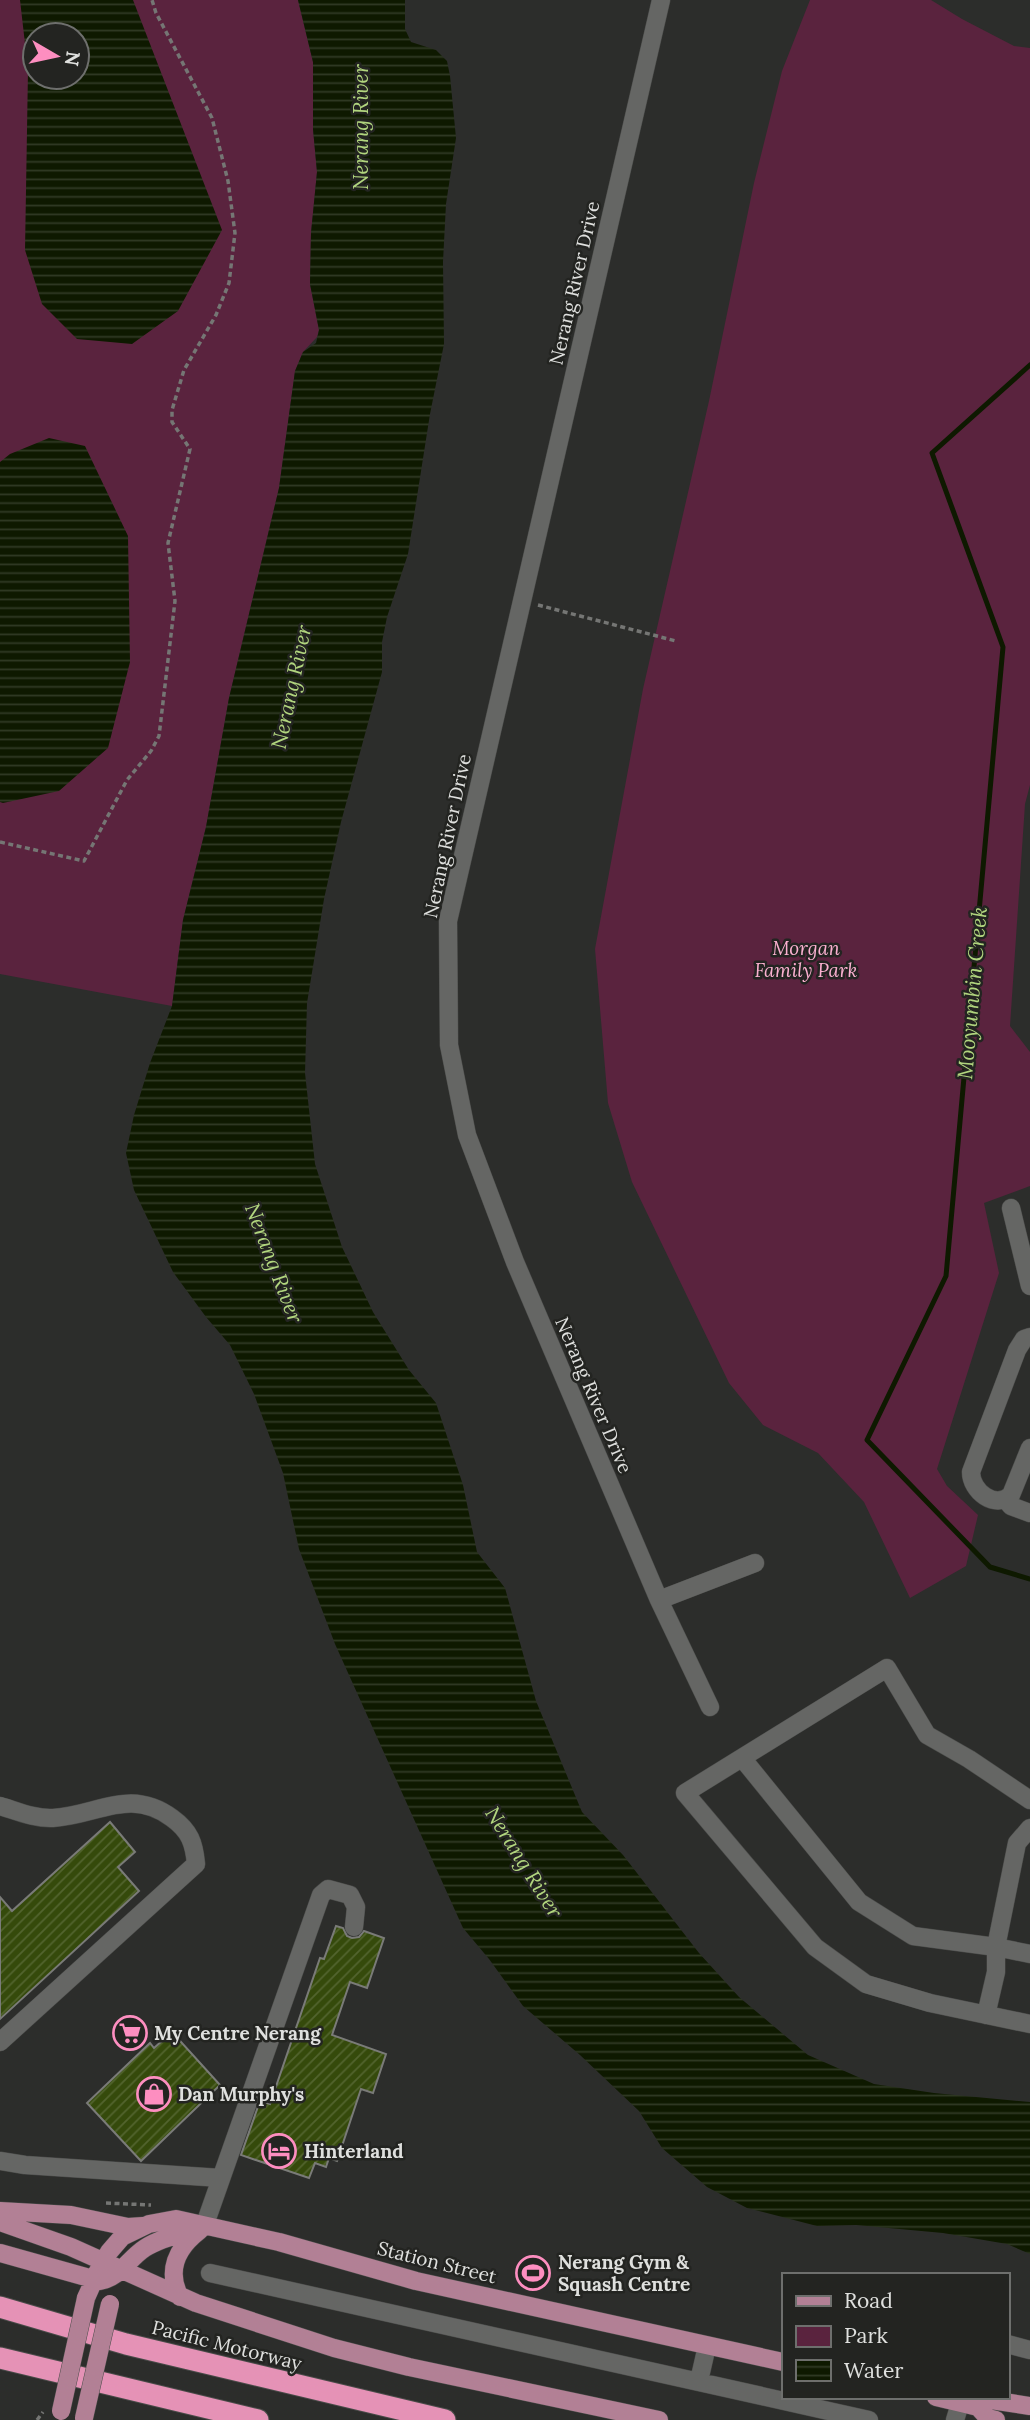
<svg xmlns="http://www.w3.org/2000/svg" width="1030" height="2420" font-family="Lora,serif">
  <defs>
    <pattern id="water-rules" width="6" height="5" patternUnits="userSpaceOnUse" patternTransform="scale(1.75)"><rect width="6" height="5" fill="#0e1900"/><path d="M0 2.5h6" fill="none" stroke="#313a25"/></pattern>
    <pattern id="building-hatch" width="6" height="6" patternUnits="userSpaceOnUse" patternTransform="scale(1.75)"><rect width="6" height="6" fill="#354a0b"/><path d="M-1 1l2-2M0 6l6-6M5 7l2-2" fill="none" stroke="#52642e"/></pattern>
  </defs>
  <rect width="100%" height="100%" fill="#2c2d2b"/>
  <!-- green -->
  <path fill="#5a233e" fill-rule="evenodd" d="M0 0H298L313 62V129L317 172 311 233 310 284 319 330 317 337 303 352 295 371 279 488 229 698 206 827 183 920 172 1006 0 974ZM35 35H77V77H35Z
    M810 0H931L962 19 1014 46 1030 48V785L1025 804 1010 1026 1030 1052V1186L984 1203 999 1273 937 1469 947 1486 978 1515 966 1566 910 1598 864 1502 818 1453 763 1425 729 1383 632 1182 608 1103 595 949 643 689 709 401 754 183 782 71Z"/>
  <!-- water -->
  <path fill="url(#water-rules)" fill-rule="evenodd" d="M20 0H133L222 230 178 311 132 344 77 339 42 304 25 250 28 70ZM77 35V77H35V35Z
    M298 0H405V29L411 42 436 50 447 61 450 76 456 138 446 204 443 262 444 344 430 414 408 554 387 617 382 642V672L341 822 324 899 307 1003 305 1073 315 1164 342 1247 373 1312 409 1370 436 1403 463 1485 477 1552 505 1588 536 1701 582 1812 623 1855 699 1953 739 1997 808 2055 874 2084 934 2093 1030 2102V2254L1007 2244 943 2233 856 2225 817 2226 747 2208 707 2187 662 2148 639 2111 580 2055 523 2006 489 1959 463 1928 335 1644 299 1549 283 1473 254 1394 230 1345 206 1317 173 1272 134 1190 126 1153 134 1115 150 1063 172 1006 183 920 206 827 229 698 279 488 295 371 303 352 316 343 319 330 310 284 311 233 317 172 313 129V62Z
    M49 438 85 446 128 536 130 662 108 748 59 791 3 803 0 802V462L10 454Z"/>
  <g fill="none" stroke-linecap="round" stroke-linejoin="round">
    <!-- stream -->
    <path stroke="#0e1900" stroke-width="5" d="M1030 365 932 453 1003 647 946 1276 867 1440 990 1567 1030 1579"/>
  </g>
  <!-- building -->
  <path fill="url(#building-hatch)" stroke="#7a7b78" stroke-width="2" d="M110 1822 135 1852 118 1867 139 1891 0 2019V1897L12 1911Z
    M336 1926 343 1928 347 1936 352 1938 359 1937 364 1931 384 1938 367 1988 350 1982 332 2035 386 2054 373 2093 361 2089 337 2161 329 2158 326 2167 315 2163 309 2178 241 2155 260 2101 270 2104 320 1958 324 1959Z
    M172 2032 220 2085 141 2161 87 2103 150 2043 154 2048Z"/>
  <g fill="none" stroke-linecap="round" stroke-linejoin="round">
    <!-- minor casing -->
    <g stroke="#4a4b49" stroke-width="19">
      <path id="minor" d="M661 0 448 921 449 1045 467 1135 515 1262 659 1600 710 1707
        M1011 1208 1030 1286
        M1030 1337 1024 1339 1017 1350 971 1472C971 1491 995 1510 1011 1495L1030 1448
        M1006 1500 1011 1506 1030 1513
        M659 1600 755 1563
        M742 1758 859 1902 913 1936 996 1947 1030 1954
        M1030 1800 969 1759 927 1735 887 1668 685 1793 815 1947 866 1984 930 2003 1030 2024
        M0 1806C17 1811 35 1819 53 1818 98 1815 130 1787 172 1818 190 1831 194 1843 196 1864L0 2042
        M986 2015 996 1972V1947L1017 1843 1030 1828
        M0 2161 25 2165 221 2178
        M204 2227 321 1895 328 1889 350 1895 356 1907 354 1927
        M210 2273 869 2420
        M1007 2344 1030 2350
        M699 2381 707 2346
        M955 2420 962 2397"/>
    </g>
    <!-- major casing -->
    <g stroke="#4a4b49" stroke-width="19">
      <path id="major" d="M0 2211 71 2215 128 2227 143 2226
        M0 2222 71 2247 196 2303 334 2348 409 2367 659 2420
        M0 2253 100 2281C121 2277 128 2259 145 2248 162 2237 185 2233 204 2227
        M180 2297C166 2271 177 2248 199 2231
        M86 2298 98 2271 109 2252 122 2237 149 2224 176 2219 279 2242 416 2281 783 2362
        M936 2397 978 2407
        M978 2407 991 2400 1030 2406
        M978 2407 988 2418 996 2420"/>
    </g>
    <!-- highway casing -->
    <g stroke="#4a4b49" stroke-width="23">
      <path id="highway" d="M0 2307 126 2344 445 2420
        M0 2358 258 2420"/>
    </g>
    <!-- path -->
    <path stroke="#757674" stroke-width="3.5" stroke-dasharray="5 3.5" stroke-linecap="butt" d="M538 605 676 641
      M0 842 84 861 127 780 151 751 159 736 175 601 168 543 190 449 172 422V410L184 370 216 315 229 283 235 233 228 181 212 118 156 13 152 0
      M106 2203 151 2205
      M37 2420 43 2412"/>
    <!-- minor -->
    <use href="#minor" stroke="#656664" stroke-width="18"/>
    <!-- major -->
    <use href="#major" stroke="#b28095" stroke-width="18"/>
    <!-- highway -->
    <use href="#highway" stroke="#e592b6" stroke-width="21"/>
    <!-- major-bridge casing -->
    <g stroke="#4a4b49" stroke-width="19" stroke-linecap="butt">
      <path id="major-bridge" d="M61 2411 86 2298
        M84 2418 110 2304"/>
    </g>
    <!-- major-bridge -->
    <use href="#major-bridge" stroke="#b28095" stroke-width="18"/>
  </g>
  <!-- icons -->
  <defs>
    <g id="supermarket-ring" transform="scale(1.75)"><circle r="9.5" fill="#232421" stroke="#fd8ec0" stroke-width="1.5"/><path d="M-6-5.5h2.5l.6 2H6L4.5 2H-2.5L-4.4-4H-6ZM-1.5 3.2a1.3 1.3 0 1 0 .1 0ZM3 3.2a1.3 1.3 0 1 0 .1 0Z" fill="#fd8ec0"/></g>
    <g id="shop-ring" transform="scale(1.75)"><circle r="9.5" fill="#232421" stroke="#fd8ec0" stroke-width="1.5"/><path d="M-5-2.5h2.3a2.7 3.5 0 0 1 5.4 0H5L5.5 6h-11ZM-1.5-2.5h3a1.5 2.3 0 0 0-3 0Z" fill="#fd8ec0"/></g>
    <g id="hotel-ring" transform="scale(1.75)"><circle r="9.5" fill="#232421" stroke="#fd8ec0" stroke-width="1.5"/><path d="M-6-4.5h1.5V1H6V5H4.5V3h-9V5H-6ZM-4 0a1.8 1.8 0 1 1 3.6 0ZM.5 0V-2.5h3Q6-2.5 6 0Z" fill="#fd8ec0"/></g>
    <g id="stadium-ring" transform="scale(1.75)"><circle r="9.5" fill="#232421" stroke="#fd8ec0" stroke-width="1.5"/><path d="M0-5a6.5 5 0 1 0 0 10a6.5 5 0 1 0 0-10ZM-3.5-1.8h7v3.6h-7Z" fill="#fd8ec0"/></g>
  </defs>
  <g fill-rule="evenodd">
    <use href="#supermarket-ring" x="130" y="2033"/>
    <use href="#shop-ring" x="154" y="2094"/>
    <use href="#hotel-ring" x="279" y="2151"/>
    <use href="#stadium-ring" x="533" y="2273"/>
  </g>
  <g text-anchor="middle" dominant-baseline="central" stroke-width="5" stroke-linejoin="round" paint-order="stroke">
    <!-- street labels -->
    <g font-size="19" fill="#dfe0de" stroke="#232421">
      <text transform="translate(574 283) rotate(-77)">Nerang River Drive</text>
      <text transform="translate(447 836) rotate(-78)">Nerang River Drive</text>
      <text transform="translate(594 1395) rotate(67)">Nerang River Drive</text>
      <text transform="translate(437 2262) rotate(14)">Station Street</text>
      <text transform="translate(227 2345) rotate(14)">Pacific Motorway</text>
    </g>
    <!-- park labels -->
    <g font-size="19" font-style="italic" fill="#fbb0d0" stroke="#232421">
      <text x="806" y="948">Morgan<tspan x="806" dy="22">Family Park</tspan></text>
    </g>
    <!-- poi labels -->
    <g font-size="19" font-weight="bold" fill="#dfe0de" stroke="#232421" text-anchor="start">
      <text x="154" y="2033">My Centre Nerang</text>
      <text x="178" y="2094">Dan Murphy's</text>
      <text x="304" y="2151">Hinterland</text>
      <text x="558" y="2262">Nerang Gym &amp;<tspan x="558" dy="22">Squash Centre</tspan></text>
    </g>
    <!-- water labels -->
    <g font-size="21" font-style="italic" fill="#b1d57e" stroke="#232421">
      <text transform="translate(360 127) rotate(-90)">Nerang River</text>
      <text transform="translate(291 687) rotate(-78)">Nerang River</text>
      <text transform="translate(972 993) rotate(-85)">Mooyumbin Creek</text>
      <text transform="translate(274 1263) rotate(69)">Nerang River</text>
      <text transform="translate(524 1862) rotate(58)">Nerang River</text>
    </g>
  </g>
  <!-- legend -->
  <rect x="782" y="2273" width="228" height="126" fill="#232421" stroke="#6e6f6d" stroke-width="2"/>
  <rect x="796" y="2296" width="35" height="10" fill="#b28095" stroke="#6e6f6d" stroke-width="2"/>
  <text x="844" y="2308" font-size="21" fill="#dfe0de">Road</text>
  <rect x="796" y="2326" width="35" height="21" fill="#5a233e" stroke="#6e6f6d" stroke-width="2"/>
  <text x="844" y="2343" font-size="21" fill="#dfe0de">Park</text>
  <rect x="796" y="2360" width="35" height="21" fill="url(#water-rules)" stroke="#6e6f6d" stroke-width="2"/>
  <text x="844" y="2378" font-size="21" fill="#dfe0de">Water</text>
  <!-- north arrow -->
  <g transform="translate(56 56) rotate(99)"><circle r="33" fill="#232421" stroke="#6e6f6d" stroke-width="2"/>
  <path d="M0-5L12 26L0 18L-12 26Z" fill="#fd8ec0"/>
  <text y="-10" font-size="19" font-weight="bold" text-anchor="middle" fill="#dfe0de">N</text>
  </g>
</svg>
